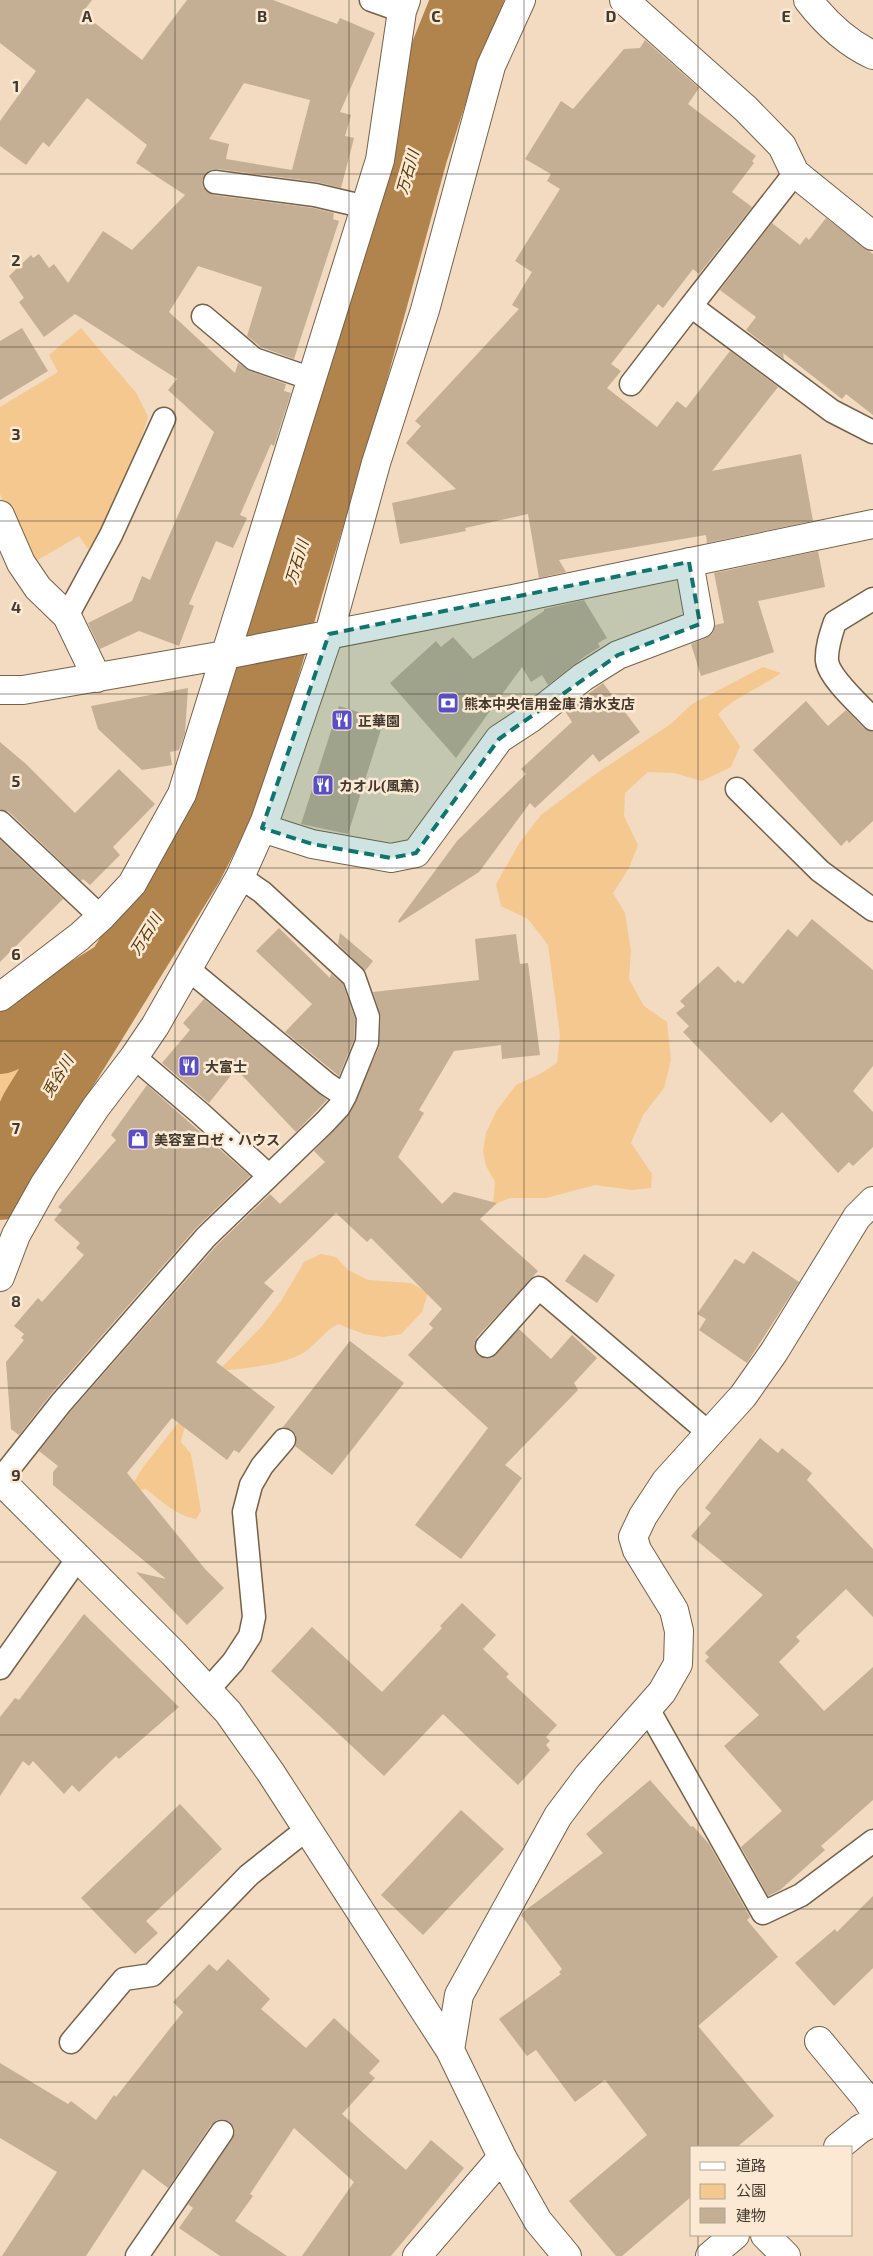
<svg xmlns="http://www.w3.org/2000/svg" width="873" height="2256" font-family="'Exo 2','Noto Sans JP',sans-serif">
  <rect width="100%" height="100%" fill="#f2dbc0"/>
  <!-- green -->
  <path fill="#f5c890" d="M81 328 137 394 148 417 139 446 101 535 88 549 79 536 34 562 11 524 0 494V407L58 372 49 355Z
    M763 667 781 673C760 688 736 696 718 714L740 746 731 767 702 781 674 773 648 772 625 793 624 816 638 845 629 868 613 893 625 913 631 951 629 979 644 1006 667 1022 671 1060 664 1088 643 1115 631 1143 652 1174 651 1188 632 1190 595 1185 546 1198H510L493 1205 495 1182 486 1166 483 1151 486 1133 497 1110 516 1085 540 1074 557 1063 560 1035 548 945 528 919 501 906 496 884 520 842 541 815 597 773 672 723 692 704Z
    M63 1027 69 1032 0 1139V1060Z
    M321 1254 336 1257 348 1270 368 1280 411 1283 428 1293 422 1312 401 1334 383 1337 364 1334 338 1324C324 1332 318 1342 306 1351 288 1364 249 1368 227 1370 206 1394 187 1410 181 1442L191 1454 201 1511 196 1519C177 1516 161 1501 146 1489L128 1491 144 1466 223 1366 263 1325 281 1301 304 1262Z"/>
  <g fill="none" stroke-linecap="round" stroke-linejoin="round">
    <!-- river -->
    <path stroke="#b0844c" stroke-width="72" d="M0 1038 62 1010 116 976
      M0 1184 36 1110 188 864 230 783 292 570 340 415 412 152 434 84 468 0"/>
  </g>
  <!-- building -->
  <path fill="#c4ae94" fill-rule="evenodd" d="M0 0H92L82 13 142 60 187 0H273L337 24 340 18 375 33 340 112 351 115 345 136 354 138 341 188 317 182 217 169 210 170 202 180 203 187 213 195 313 208 334 213 333 219 339 221 294 359 261 347 247 336 262 287 198 266 169 312 235 373 238 363 250 371 286 384 284 391 291 393 274 446 271 444 240 515 247 518 233 548 216 541 189 604 194 606 179 646 139 631 100 649 88 623 132 601 142 576 150 580 214 432 168 390 177 379 75 314 44 337 19 302 24 298 9 276 31 255 33 258 39 254 49 268 54 264 68 283 103 231 132 250 185 195 136 163 147 145 87 98 49 147 43 142 26 165 0 146V121L36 71 0 43ZM244 83 310 100 292 170 226 159 229 144 209 139Z
    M645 40 699 88 688 104 756 156 752 161 754 163 732 192 752 207 699 274 693 269 663 308 658 304 611 364 621 371 607 388 657 427 677 401 686 408 730 351 778 387 712 471 801 454 813 521 707 543 706 535 559 560 566 572 539 578 528 514 465 528 466 531 400 544 392 503 456 489 406 443 421 426 415 421 519 309 512 305 532 272 515 261 560 189 547 181 551 174 525 159 561 101 573 109 624 49 640 48Z
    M826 218 873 254V415L846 394 842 399 783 353 784 359 746 330 756 317 720 290 772 223 800 245 806 237 809 240Z
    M22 328 48 371 0 400V341Z
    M818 551 825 587 758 601 774 652 701 676 691 644 706 638 712 634 715 625 724 623 714 573Z
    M584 600 607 638 598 643 600 647 584 657 548 685 542 675 531 682 522 667 456 758 390 683 436 641 441 647 453 637 473 659 544 611V609Z
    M603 683 640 732 599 762 593 754 535 808 530 803 479 872 399 923 398 921 457 841 526 774 521 769 572 722 565 711Z
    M188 688 185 733 179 750 170 752 172 765 142 770 98 729 91 706Z
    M806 701 828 726 846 710 864 728 873 732V821L849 843 847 840 841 846 753 750Z
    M339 706 384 720 348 834 301 824Z
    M0 742 26 764 75 813 119 769 155 804 113 847 120 855 90 885 83 879 81 881 9 812 0 809Z
    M0 840 63 899 0 962Z
    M812 919 873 970V1066L853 1091 873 1112V1147L853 1166 849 1162 838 1173 782 1112 771 1123 683 1032 689 1026 676 1013 685 1006 680 1001 718 966 735 983 738 980 743 984 788 929 797 937Z
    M279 928 330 978 331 974 343 984 355 1019 354 1039 339 1076 285 1032 312 1004 256 951Z
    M340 933 373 961 365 971 338 944Z
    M516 934 520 964 528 963 540 1055 502 1059 501 1045 454 1051 419 1110 424 1113 398 1157 442 1204 454 1192 497 1203 480 1219 538 1271 477 1337 474 1344 478 1355 485 1359 492 1358 519 1329 551 1359 572 1335 597 1358 574 1383 578 1390 505 1465 522 1478 461 1559 415 1525 488 1428 408 1355 433 1328 429 1324 442 1309 371 1238 367 1242 336 1213 264 1283 274 1291 216 1362 275 1407 239 1453 234 1450 227 1460 172 1418 127 1473 205 1569 224 1588 187 1625 136 1572 166 1579 53 1485V1472L58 1466 39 1451 71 1411 216 1246 270 1194 280 1204 325 1162 314 1151 350 1113 379 1047 381 1017 373 992 479 980 475 939Z
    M204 999 327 1100 296 1132 236 1069 209 1103 162 1063 190 1030 183 1023Z
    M147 1085 250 1176 196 1228 51 1394 19 1435 11 1429 6 1362 24 1340 21 1338 24 1334 14 1326 38 1298 42 1302 84 1255 76 1248 80 1243 54 1220 62 1210 58 1207 116 1140 111 1135Z
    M753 1251 799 1282 747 1363 699 1330 706 1319 697 1314 735 1259 744 1264Z
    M584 1254 615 1275 597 1303 565 1281Z
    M350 1341 404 1383 332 1475 295 1446 296 1435 292 1430 283 1427Z
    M760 1438 778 1453 782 1448 812 1473 807 1480 873 1549V1617L846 1589 796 1637 800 1641 779 1662 824 1711 873 1667V1800L821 1846 825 1850 780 1890 768 1896 741 1847 782 1811 724 1746 759 1715 705 1661 709 1657 705 1653 763 1595 691 1536 711 1513 705 1508Z
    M462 1603 496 1635 483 1649 509 1674 506 1677 557 1725 546 1737 550 1741 546 1745 550 1750 518 1785 443 1714 384 1776 271 1671 312 1627 382 1692 442 1628 440 1626Z
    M84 1614 179 1707 119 1759 116 1756 79 1792 72 1785 64 1794 33 1761 29 1766 23 1761 0 1796V1717L15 1698 19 1700Z
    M650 1780 691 1827 693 1826 709 1844 750 1917 747 1920 778 1957 698 2026 774 2116 737 2147H692V2196L622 2256H616L569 2201 647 2135 605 2080 575 2102 536 2050 527 2056 499 2019 561 1974 559 1972 562 1969 521 1915 523 1912 603 1853 586 1834Z
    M180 1804 222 1849 146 1921 158 1933 135 1954 81 1898Z
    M461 1810 504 1849 423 1935 381 1895Z
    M873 1896V1968L834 2006 795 1963 835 1929 837 1932Z
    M228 1959 270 1999 261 2009 306 2048 334 2018 380 2061 369 2073 375 2078 342 2114 370 2139 406 2170 431 2140 464 2168 391 2256H302L354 2182 294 2128 250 2194 253 2196 235 2221 287 2256H220L179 2228 193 2208 188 2204 235 2133 234 2127 230 2122 223 2119 217 2120 211 2125 168 2188 143 2169 86 2256H2L57 2172 0 2138V2063L68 2104 71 2101 96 2120 114 2095 116 2097 183 2012 173 2002 209 1964 217 1971Z"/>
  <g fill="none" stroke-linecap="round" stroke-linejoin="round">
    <!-- lane casing -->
    <g stroke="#76624a" stroke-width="25">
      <path id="lane" d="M371 0 402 11
        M215 182 315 195 366 207
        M691 306 795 173
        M203 316 254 359 312 379
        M631 384 691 306 832 411 873 432
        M873 599 835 622C831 634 826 648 827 661 829 678 861 706 873 719
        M67 616 111 535 164 419
        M737 789 820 871 873 910
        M0 822 101 917
        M187 968 327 1084 345 1096 367 1042 368 1017 354 977 262 892 240 877
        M134 1057 200 1113 268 1175
        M487 1346 539 1288 709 1433
        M0 1480 61 1403 206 1237 325 1122 339 1107 345 1096
        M0 1668 78 1558
        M208 1690 233 1662 250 1636 254 1617 244 1512 251 1485 262 1466 284 1440
        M648 1709 763 1913 801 1895 873 1841
        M71 2042 124 1979 152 1975 249 1875 307 1829
        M137 2256 222 2132"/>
    </g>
    <!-- street casing -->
    <g stroke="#76624a" stroke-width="30">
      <path id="street" d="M624 0 746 109 782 146 795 173 873 236
        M808 0C825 22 847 43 873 55
        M0 515 21 563 38 588 67 616 97 678
        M0 690H23L225 655 513 599 873 524
        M262 828 312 844 391 858 416 853 499 739 531 718 583 677 618 655 700 624 689 562
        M0 997 79 937 101 917 132 884 182 794 380 160 402 11 406 0
        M0 1277 16 1235 44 1185 96 1107 134 1057 155 1026 240 877 265 821 329 634 376 463 425 310 491 66 521 0
        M0 1480 173 1653 228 1712 271 1773 450 2050 502 2157 538 2221 567 2256
        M819 2041 867 2099 873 2109
        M450 2050 459 1995 558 1816 588 1776 662 1692 678 1664 679 1631 674 1610 637 1550 633 1537 643 1516 666 1481 743 1396 774 1352 857 1217 873 1201
        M838 2147 860 2129 873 2122
        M765 2235 786 2256
        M417 2256 502 2157
        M710 2256 735 2235"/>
    </g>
    <!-- lane -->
    <use href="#lane" stroke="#fff" stroke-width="22"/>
    <!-- street -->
    <use href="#street" stroke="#fff" stroke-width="28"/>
  </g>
  <!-- marked area -->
  <path fill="#0f766e" fill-opacity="0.2" stroke="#0f766e" stroke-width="4" stroke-dasharray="10 6" stroke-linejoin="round" d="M689 562 700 624 618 655 499 739 416 853 391 858 312 844 262 828 329 634Z"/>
  <!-- grid -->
  <path fill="none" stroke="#42392e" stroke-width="1" stroke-opacity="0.55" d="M175 0V2256M349 0V2256M524 0V2256M698 0V2147M0 174H873M0 347H873M0 521H873M0 694H873M0 868H873M0 1041H873M0 1215H873M0 1388H873M0 1562H873M0 1735H873M0 1909H873M0 2082H873M698 2235V2256"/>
  <!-- icons -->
  <defs>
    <g id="bank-square" transform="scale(1.125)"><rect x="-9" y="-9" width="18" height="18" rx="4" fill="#594ec6" stroke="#fce9d3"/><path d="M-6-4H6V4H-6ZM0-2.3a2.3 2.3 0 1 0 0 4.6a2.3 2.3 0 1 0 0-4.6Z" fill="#fff"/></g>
    <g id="restaurant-square" transform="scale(1.125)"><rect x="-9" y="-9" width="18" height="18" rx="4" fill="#594ec6" stroke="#fce9d3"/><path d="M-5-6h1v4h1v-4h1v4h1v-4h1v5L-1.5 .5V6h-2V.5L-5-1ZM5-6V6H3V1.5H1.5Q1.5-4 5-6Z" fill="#fff"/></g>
    <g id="shop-square" transform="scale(1.125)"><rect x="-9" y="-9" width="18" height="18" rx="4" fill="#594ec6" stroke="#fce9d3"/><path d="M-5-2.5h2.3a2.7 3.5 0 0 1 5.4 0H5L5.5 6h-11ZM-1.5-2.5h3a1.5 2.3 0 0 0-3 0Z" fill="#fff"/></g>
  </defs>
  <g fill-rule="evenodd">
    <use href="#bank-square" x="448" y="703"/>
    <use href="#restaurant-square" x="342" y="720"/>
    <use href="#restaurant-square" x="323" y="785"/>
    <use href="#restaurant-square" x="189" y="1066"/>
    <use href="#shop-square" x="138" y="1139"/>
  </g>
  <g text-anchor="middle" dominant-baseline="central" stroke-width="5" stroke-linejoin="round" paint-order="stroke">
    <!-- poi labels -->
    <g font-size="14" font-weight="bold" fill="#42392e" stroke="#fce9d3" text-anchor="start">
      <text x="464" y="703">熊本中央信用金庫 清水支店</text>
      <text x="358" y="720">正華園</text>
      <text x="339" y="785">カオル(風薫)</text>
      <text x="205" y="1066">大富士</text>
      <text x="154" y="1139">美容室ロゼ・ハウス</text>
    </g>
    <!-- water labels -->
    <g font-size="15" font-style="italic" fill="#533505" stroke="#fce9d3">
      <text transform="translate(407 172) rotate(-74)">万石川</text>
      <text transform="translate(296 562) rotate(-73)">万石川</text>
      <text transform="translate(145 934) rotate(-58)">万石川</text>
      <text transform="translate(57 1076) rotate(-58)">兎谷川</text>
    </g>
  </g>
  <g font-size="16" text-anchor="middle" font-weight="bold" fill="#42392e" stroke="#fce9d3" stroke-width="5" stroke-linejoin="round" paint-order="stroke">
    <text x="87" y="22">A</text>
    <text x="262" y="22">B</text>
    <text x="436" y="22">C</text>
    <text x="611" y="22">D</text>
    <text x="786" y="22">E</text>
    <text x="16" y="92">1</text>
    <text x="16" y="266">2</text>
    <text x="16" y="440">3</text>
    <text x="16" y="613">4</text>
    <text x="16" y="787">5</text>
    <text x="16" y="960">6</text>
    <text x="16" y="1134">7</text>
    <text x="16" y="1307">8</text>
    <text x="16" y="1481">9</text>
  </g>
  <!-- legend -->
  <rect x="690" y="2146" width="162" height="90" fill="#fce9d3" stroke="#b2a391"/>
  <rect x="700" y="2162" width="25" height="8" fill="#ffffff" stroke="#b2a391"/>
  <text x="736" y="2171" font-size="15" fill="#42392e">道路</text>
  <rect x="700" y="2184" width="25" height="15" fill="#f5c890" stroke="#b2a391"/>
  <text x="736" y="2196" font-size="15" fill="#42392e">公園</text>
  <rect x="700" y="2208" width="25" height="15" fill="#c4ae94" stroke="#b2a391"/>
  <text x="736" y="2221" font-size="15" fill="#42392e">建物</text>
</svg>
